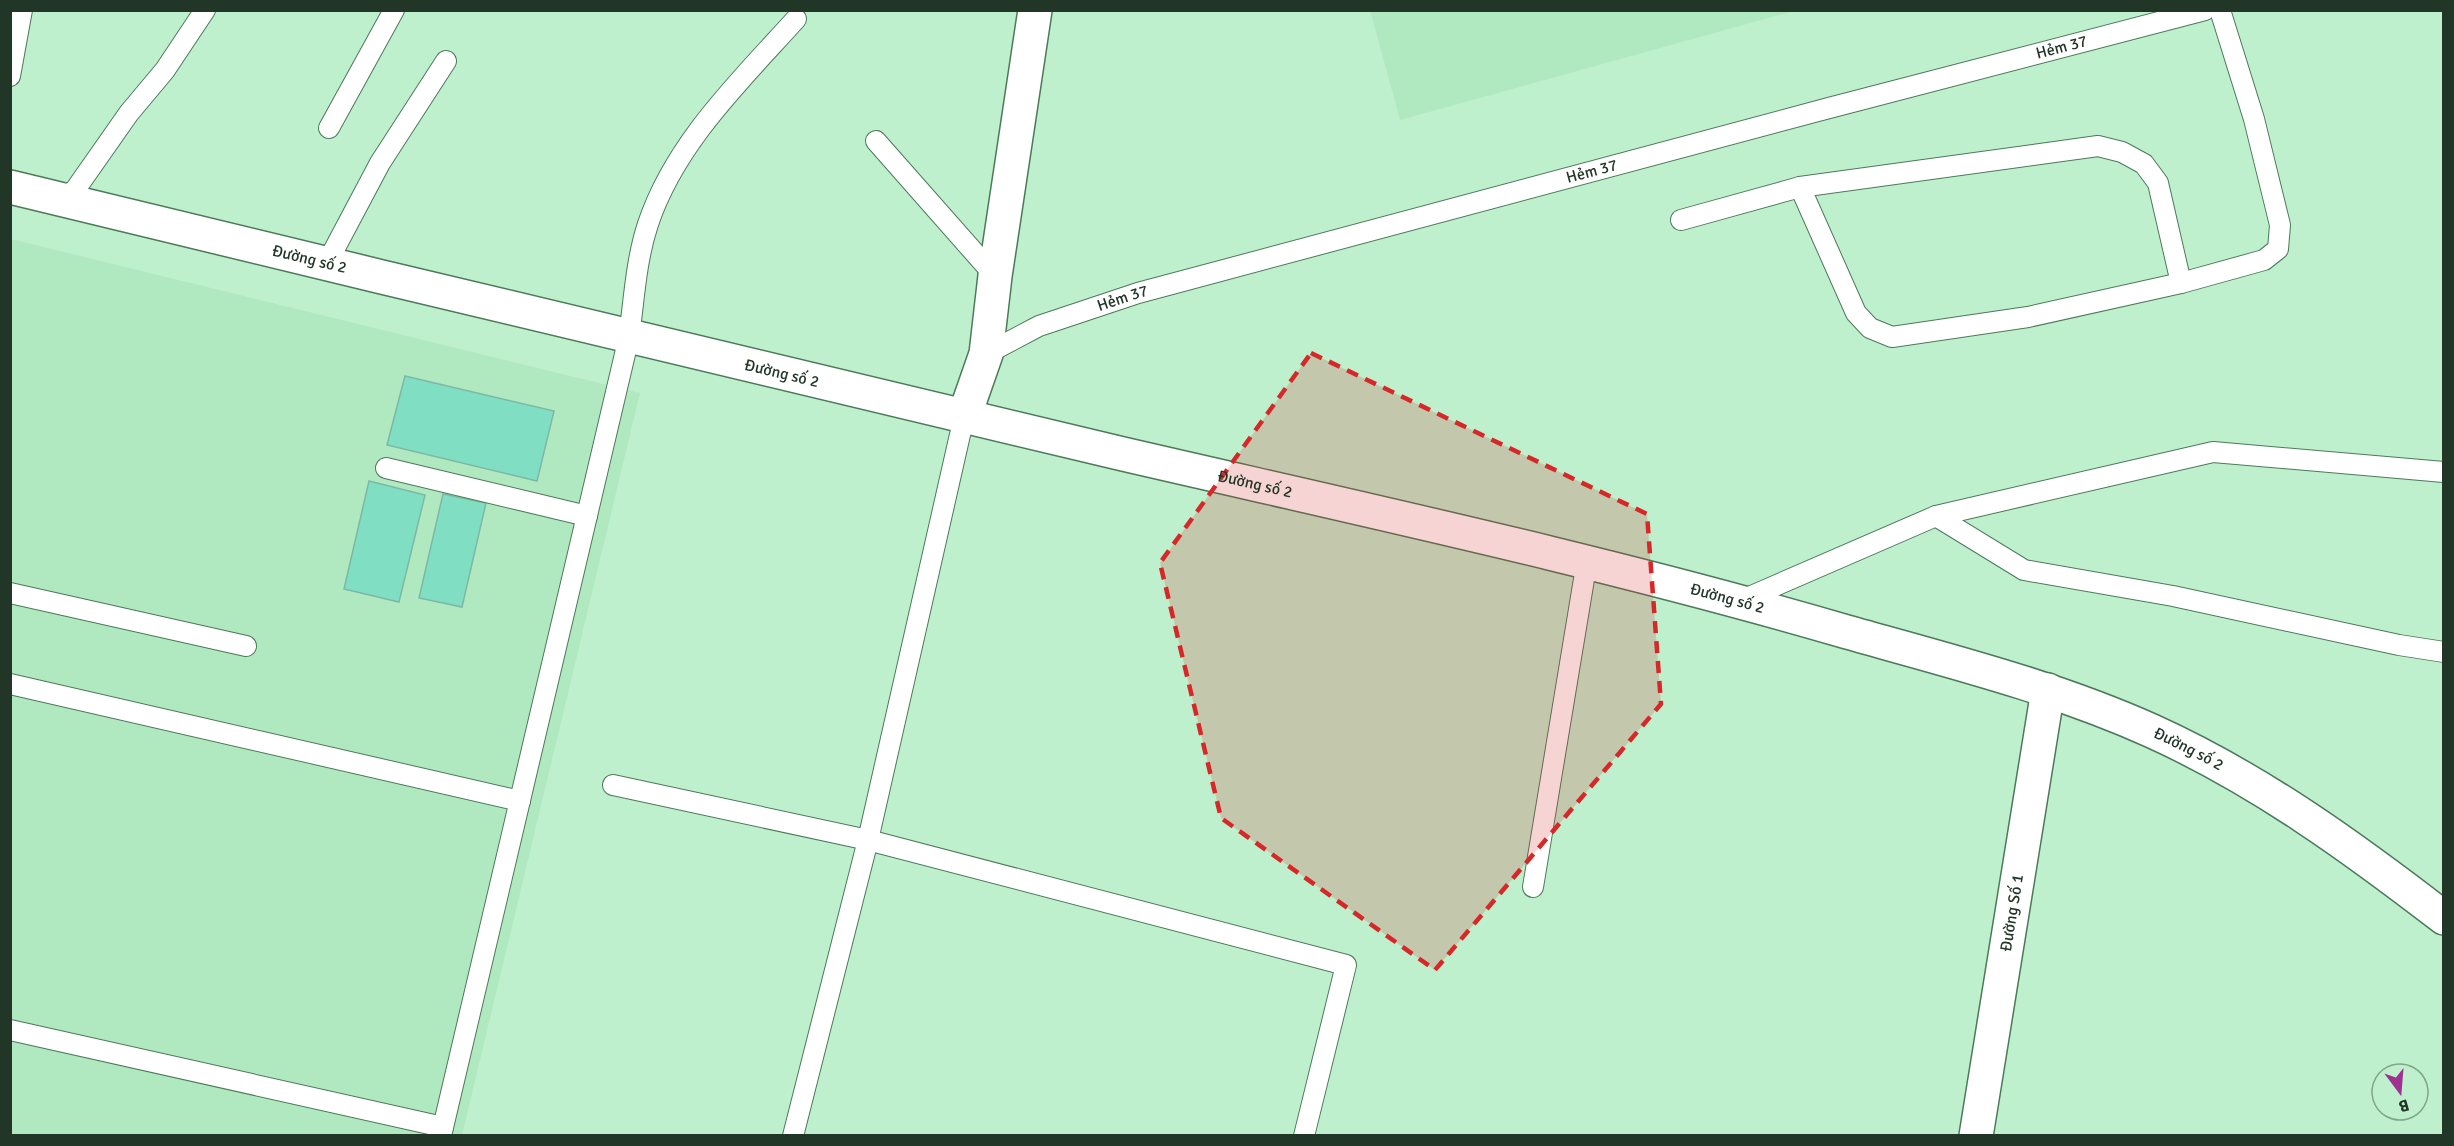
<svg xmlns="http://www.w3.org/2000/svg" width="2454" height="1146" font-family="Signika,sans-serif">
  <rect width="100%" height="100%" fill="#bff0cd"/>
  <!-- built -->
  <path fill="#b0e8c0" d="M1370 10H1794V11L1400 120Z
    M11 239 640 393 462 1135 11 1136Z"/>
  <!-- building -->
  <path fill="#80dec3" stroke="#7bb9a6" stroke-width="1.5" d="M405 376 554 411 537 481 387 445Z
    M369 481 425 495 399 602 344 589Z
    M443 494 486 503 462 607 419 598Z"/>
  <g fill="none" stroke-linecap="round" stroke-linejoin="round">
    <!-- lane casing -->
    <g stroke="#4c795a" stroke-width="22">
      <g id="lane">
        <path d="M10 76 22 10"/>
        <path d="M329 128 394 10"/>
        <path d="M876 141 995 276"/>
        <path d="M1800 187 1856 313 1870 328 1892 337 2028 317 2181 283 2264 260 2278 249 2280 225 2254 119 2220 10"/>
        <path d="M62 199 75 190 129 113 165 70 205 10"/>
        <path d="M1681 220 1800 187 2098 146 2122 152 2144 164 2158 183 2181 283"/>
        <path d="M327 263 380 163 446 61"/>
        <path id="s1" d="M986 354 1039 326 1138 293 1829 108 2205 10"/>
        <path d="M386 468 587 516"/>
        <path d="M1936 516 2024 570 2173 596 2399 645 2444 652"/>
        <path d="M10 593 246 646"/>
        <path d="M1740 601 1936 516 2213 452 2444 472"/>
        <path d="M10 684 520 801"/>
        <path d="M613 785 868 840 1346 965 1304 1136"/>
        <path d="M1533 887 1587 561"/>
        <path d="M10 1030 443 1127"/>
        <path d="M441 1136 629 337C634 300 636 260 648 224 675 143 740 81 796 19"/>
        <path d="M793 1136 868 840 964 417"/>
      </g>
    </g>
    <!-- street casing -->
    <g stroke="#4c795a" stroke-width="36">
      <g id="street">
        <path d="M964 417 986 354 995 276 1035 10"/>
        <path id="s2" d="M1976 1136 2048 690"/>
      </g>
    </g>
    <!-- secondary casing -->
    <g stroke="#4c795a" stroke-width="36">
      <g id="secondary">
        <path id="s3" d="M10 187C381 276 751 368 1123 454 1365 510 1608 562 1847 632 1950 661 2054 687 2152 731 2258 779 2352 847 2444 918"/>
      </g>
    </g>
    <!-- lane -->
    <use href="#lane" stroke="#fff" stroke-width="20"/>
    <!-- street -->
    <use href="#street" stroke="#fff" stroke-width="33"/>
    <!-- secondary -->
    <use href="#secondary" stroke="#fff" stroke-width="33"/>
  </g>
  <!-- marked area -->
  <path fill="#d62828" fill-opacity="0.2" stroke="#d62828" stroke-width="4.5" stroke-dasharray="12 8" stroke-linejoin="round" d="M1311 353 1647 514 1661 704 1435 970 1221 818 1160 563Z"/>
  <g text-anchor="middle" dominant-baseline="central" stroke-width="5" stroke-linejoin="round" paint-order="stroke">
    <!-- street labels -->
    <g font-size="16" fill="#223628" stroke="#bff0cd">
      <text stroke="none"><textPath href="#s1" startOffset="1120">Hẻm 37</textPath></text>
      <text stroke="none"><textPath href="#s1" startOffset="634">Hẻm 37</textPath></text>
      <text stroke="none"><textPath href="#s3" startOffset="308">Đường số 2</textPath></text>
      <text stroke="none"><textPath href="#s1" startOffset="148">Hẻm 37</textPath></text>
      <text stroke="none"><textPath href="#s3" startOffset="794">Đường số 2</textPath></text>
      <text stroke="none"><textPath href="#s3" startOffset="1280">Đường số 2</textPath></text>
      <text stroke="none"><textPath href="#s3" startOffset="1766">Đường số 2</textPath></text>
      <text stroke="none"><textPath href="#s3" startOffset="2252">Đường số 2</textPath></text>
      <text stroke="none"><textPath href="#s2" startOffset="226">Đường Số 1</textPath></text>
    </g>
  </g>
  <!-- border -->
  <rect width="2454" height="1146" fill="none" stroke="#223628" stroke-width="24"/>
  <!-- north arrow -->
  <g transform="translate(2400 1092) rotate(164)"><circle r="28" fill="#bff0cd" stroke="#80a68b" stroke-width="1.5"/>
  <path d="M0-4.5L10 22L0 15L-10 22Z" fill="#9f3291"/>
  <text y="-9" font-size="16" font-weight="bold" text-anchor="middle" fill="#223628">B</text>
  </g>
</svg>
